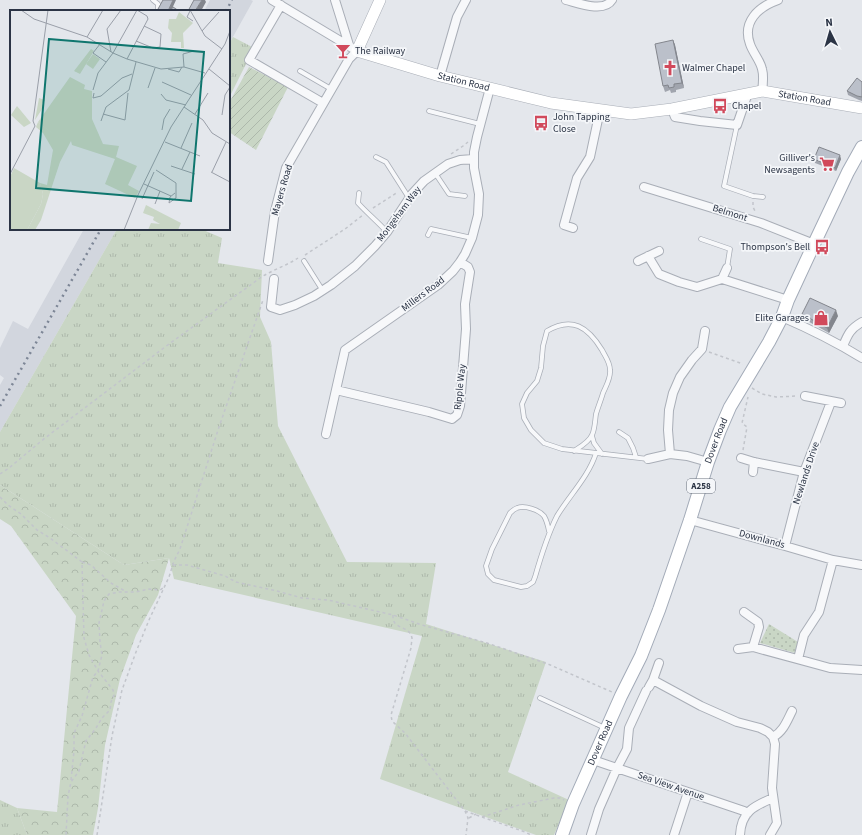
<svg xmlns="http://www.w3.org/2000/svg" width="862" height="835" font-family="'Source Sans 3',sans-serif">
  <defs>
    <pattern id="grass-tufts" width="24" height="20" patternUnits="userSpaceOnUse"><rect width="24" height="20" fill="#c9d6c5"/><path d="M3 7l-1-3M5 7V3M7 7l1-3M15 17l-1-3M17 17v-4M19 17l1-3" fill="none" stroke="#adb8ab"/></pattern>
    <pattern id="forest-crowns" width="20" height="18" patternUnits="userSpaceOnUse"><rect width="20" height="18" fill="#c9d6c5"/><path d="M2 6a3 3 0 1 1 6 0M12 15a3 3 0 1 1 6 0" fill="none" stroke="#adb8ab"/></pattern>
    <pattern id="park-dots" width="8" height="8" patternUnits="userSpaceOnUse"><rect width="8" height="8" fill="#c9d6c5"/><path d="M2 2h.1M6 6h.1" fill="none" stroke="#adb8ab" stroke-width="1.8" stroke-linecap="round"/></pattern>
    <pattern id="garden-furrows" width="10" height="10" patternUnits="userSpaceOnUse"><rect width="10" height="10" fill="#c9d6c5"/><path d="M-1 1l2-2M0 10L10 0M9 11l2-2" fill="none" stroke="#adb8ab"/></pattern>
  </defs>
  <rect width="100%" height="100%" fill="#e4e7ec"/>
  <!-- built -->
  <path fill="#d2d6de" d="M210 0H251L253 1 229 44V11H204Z
    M84 229H117L0 432V385L4 378 0 375V348L13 321 28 329Z"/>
  <!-- grass -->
  <path fill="url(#grass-tufts)" d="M233 37 254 48 229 98V44Z
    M117 229H201L222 238 218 263 262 270 260 317 271 342 278 426 347 562 436 563 426 624 546 662 508 772 569 800 554 835H536L380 779 422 636 174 579 169 558 124 565 0 485V432Z
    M0 800 17 808 27 835H0Z"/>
  <!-- forest -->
  <path fill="url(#forest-crowns)" d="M0 485 124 565 169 558 158 595 136 635 120 679 105 745 98 808 93 835H27L17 808 57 812 76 616 11 526 0 519Z"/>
  <!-- park -->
  <path fill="url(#park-dots)" d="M769 624 798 642 795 653 760 643Z"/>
  <!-- garden -->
  <path fill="url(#garden-furrows)" d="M249 67 288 87 256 150 229 132V103Z"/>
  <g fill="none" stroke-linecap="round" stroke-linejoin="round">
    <!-- lane casing -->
    <g stroke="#a9aeb7" stroke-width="5.5">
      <path id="lane" d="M153 0 158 4V11
        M300 71 331 89
        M429 111 480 124
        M737 125 724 186 753 196 763 197
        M376 157 386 162 409 198
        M435 173 449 194 465 196
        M359 193 358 203C367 213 378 222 387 232
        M428 235 431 229 472 238
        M701 239 730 249 727 268
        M304 261 323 291
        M619 432 628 438 633 448 636 457
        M592 436 594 443 602 454
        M574 451C580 447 589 442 592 435 595 429 595 420 596 414 598 407 601 400 603 393 606 386 611 378 610 370 610 362 605 356 602 350 588 327 572 316 547 331L543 346 541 368 537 381 527 393 522 404 524 418 531 430 544 443 562 449 648 459
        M549 531C548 526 547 521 544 516 539 510 525 505 517 508 514 509 512 511 510 513L492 549 486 566 488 574 494 580 521 587 527 586 533 582 535 577C541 556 547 536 557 516 569 496 589 476 596 453
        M540 698 605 728"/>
    </g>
    <!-- street casing -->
    <g stroke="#a9aeb7" stroke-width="10">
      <path id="street" d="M335 0 349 45
        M566 0C578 3 604 13 612 0
        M281 5 249 60 323 103
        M440 76 457 17 466 0
        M762 91C763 84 764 76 762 69 760 60 753 53 750 44 742 22 758 7 778 0
        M672 109 675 117 700 121 737 125 748 93
        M644 187 761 223 814 244
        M573 228 564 225 577 178 590 157 600 110
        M648 256 659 274 679 282 697 287 722 279 788 300
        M268 261 275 211 286 168 349 59 357 51 272 0
        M638 261 659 251
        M274 279 271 307 280 310 295 305 314 296 331 285 355 266 375 246 387 232 412 194 424 181 448 164 460 160 473 159
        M722 279 727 268
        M782 317C810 329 836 342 862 358
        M843 346C848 334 850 329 862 322
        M336 390 429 412 452 419 457 415 460 406 466 329 465 304 470 272 468 267 460 262
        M805 396 841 403
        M326 434 345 350 438 285 453 271 460 262 465 254 472 238 478 215 479 194 474 168V152L477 137 490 88
        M670 454 668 430 669 410 673 393 680 377 692 360 702 349 705 331
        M741 458 754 462 804 472
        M648 459 670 454 687 456 708 462
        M753 472 754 462
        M690 520 785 546 833 560 862 565
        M785 546 804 472 831 402
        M744 612 758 622 759 627 753 647
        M738 649 753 647 830 668 862 670
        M798 659 804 635 819 612 833 560
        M653 680 701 706 737 722 760 728 768 732 773 737 775 744 772 788 777 823 770 835
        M649 687 653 680 659 663
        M773 737C783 732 787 721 792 711
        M593 760 744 811 748 813
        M591 835 599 809 617 768 627 749 629 728 646 691
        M674 835 688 792
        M740 835C741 812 754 806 773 798"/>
    </g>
    <!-- secondary casing -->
    <g stroke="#a9aeb7" stroke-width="12">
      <g id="secondary">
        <path id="s1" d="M380 0 357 51 440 76 551 103 631 114 672 109 762 91 862 108"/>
      </g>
    </g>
    <!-- primary casing -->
    <g stroke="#a3abb8" stroke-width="14">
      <g id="primary">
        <path id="s2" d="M562 835 573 804 621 696 641 656 659 610 690 520 708 462 720 430 730 407 769 342 782 317 788 300 814 244 848 172 862 147"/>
      </g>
    </g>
    <!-- path -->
    <path stroke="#c2c5cb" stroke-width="1.5" stroke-dasharray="3 3" stroke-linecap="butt" d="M451 154 463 146 468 142
      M753 202V207L756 213
      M373 208 398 192
      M305 255 345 229 363 215
      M709 352 743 364
      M752 388 762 394 776 397 797 396
      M743 450 747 427 742 423 748 397
      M0 474 9 468 45 438 165 347 260 278C272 270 286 266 298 258
      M0 497 8 505 21 514 37 530 50 538 82 562 84 638 89 655 98 671 113 690 114 695 111 702 110 710 102 718 96 728 86 741 83 753 79 771 71 782 68 796 66 835
      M82 562 91 565 111 583 125 591
      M173 565H187L225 576 236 582 277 591 302 598 328 600 393 615 422 625 487 643 548 664 612 692
      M393 615C392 631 409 624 412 638 412 641 411 645 411 648L391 715 392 721 405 733 465 811 468 818 466 835
      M71 780 74 751V733L82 716 93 677 98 671 102 655 100 642 99 623 104 601 109 594 119 592H136L149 589 160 590 163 588
      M465 811 525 832 531 835
      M482 817 519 805 554 798H560L564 800
      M469 818 476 814
      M97 835 112 736 122 690 136 652 149 620 169 577 174 561 180 549 219 427 263 300"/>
    <!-- lane -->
    <use href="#lane" stroke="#f7f8fa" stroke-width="4"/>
    <!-- street -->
    <use href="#street" stroke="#f7f8fa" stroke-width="8"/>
    <!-- secondary -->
    <use href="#secondary" stroke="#fff" stroke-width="11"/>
    <!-- primary -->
    <use href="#primary" stroke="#fff" stroke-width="12"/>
    <!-- rail -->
    <path stroke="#7d8696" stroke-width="2.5" stroke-dasharray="2 4" stroke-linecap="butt" d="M226 11 232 0
      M0 406 101 229"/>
  </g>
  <!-- wall -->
  <path fill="#a1a5ae" d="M673 40 675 45 684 88 676 90V92L671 93 670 90 665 92 663 86Z
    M862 82V101L859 100 848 95 847 91Z
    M814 159H841L836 171 815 163Z
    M802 314 838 316 829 333 804 319Z"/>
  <!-- shaded-wall -->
  <path fill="#83868d" d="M173 0H176L171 11H168Z
    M202 0H205L206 2 201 11H195Z
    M673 40 675 45 684 88 682 83Z
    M840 155 841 159 836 171 835 168Z
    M836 310 838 316 829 333 827 328Z"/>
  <!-- building -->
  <path fill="#bbc0ca" stroke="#83868d" d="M163 0H173L168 11H160L161 10 158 9Z
    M194 0H202L195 11H188Z
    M173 7 179 11H170Z
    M673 40 682 83 674 84V87L669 88 668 85 663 86 655 44Z
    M857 78 862 82V97L857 96 847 91Z
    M819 147 840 155 835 168 814 159Z
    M810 298 836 310 827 328 802 314Z"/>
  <!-- icons -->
  <defs>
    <g id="bar-bare" transform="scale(1.2)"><path d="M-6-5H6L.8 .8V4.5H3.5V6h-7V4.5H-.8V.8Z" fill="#d1495b" stroke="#f4f6f9" stroke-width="2.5" paint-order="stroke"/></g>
    <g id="church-bare" transform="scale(1.2)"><path d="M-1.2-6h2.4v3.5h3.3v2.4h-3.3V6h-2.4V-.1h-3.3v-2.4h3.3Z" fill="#d1495b" stroke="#f4f6f9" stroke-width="2.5" paint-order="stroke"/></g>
    <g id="bus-bare" transform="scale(1.2)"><path d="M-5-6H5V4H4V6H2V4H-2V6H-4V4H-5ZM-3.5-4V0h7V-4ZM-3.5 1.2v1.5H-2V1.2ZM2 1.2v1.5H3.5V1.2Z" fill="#d1495b" stroke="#f4f6f9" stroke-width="2.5" paint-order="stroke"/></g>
    <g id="supermarket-bare" transform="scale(1.2)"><path d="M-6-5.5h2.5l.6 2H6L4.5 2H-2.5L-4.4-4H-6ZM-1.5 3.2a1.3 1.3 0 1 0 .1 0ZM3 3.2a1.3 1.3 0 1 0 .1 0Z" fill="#d1495b" stroke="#f4f6f9" stroke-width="2.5" paint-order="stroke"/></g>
    <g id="shop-bare" transform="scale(1.2)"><path d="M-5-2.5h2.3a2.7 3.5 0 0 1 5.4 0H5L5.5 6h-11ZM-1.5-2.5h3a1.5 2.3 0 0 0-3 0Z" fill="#d1495b" stroke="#f4f6f9" stroke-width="2.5" paint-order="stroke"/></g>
  </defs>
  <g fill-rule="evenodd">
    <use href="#bar-bare" x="343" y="51"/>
    <use href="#church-bare" x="670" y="68"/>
    <use href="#bus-bare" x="720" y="106"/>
    <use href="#bus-bare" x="541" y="123"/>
    <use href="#supermarket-bare" x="827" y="164"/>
    <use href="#bus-bare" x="822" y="247"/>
    <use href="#shop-bare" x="821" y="318"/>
  </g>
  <g text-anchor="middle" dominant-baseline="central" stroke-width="3.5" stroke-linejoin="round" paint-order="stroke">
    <!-- shield labels -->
    <rect fill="#f4f6f9" stroke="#676e7b" stroke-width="1" x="687" y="479" width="28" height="14" rx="3"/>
    <g font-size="9" font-weight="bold" fill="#2b3445">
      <text x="701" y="486">A258</text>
    </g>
    <!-- poi labels -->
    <g font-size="10" fill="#2b3445" stroke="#f4f6f9" text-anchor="start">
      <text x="355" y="51">The Railway</text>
      <text x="682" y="68">Walmer Chapel</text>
      <text x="732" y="106">Chapel</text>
      <text x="553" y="117">John Tapping<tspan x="553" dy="12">Close</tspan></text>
      <text x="815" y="158" text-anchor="end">Gilliver's<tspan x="815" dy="12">Newsagents</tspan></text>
      <text x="810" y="247" text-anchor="end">Thompson's Bell</text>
      <text x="809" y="318" text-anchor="end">Elite Garages</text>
    </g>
    <!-- street labels -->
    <g font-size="10" fill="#2b3445" stroke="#f4f6f9">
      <text stroke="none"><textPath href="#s1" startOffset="167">Station Road</textPath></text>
      <text stroke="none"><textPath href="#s1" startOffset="514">Station Road</textPath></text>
      <text transform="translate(282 190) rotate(-74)">Mayers Road</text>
      <text transform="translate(730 213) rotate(17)">Belmont</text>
      <text transform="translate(399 214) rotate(-53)">Mongeham Way</text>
      <text transform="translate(423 294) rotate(-37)">Millers Road</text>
      <text transform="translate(460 387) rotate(-84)">Ripple Way</text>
      <text stroke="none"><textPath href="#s2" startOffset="424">Dover Road</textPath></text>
      <text transform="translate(806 473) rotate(-72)">Newlands Drive</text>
      <text transform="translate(762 539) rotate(15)">Downlands</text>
      <text stroke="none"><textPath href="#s2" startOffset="100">Dover Road</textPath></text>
      <text transform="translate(671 786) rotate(19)">Sea View Avenue</text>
    </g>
  </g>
  <!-- overview -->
  <g transform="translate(10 10)">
    <rect width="220" height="220" fill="#e4e7ec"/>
    <path d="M81 39 84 41 70 64 64 61ZM60 67 75 75 74 79 82 81V109L93 134 109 136 106 147 127 156 118 175 129 181 125 188 95 174 105 149 62 135 61 131 53 132 28 112ZM7 96 21 113 14 117 1 105ZM4 158 30 173 33 184 31 194 17 220H0V167ZM136 195 171 213 168 220H138L141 213 150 214 143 210 144 207 133 203Z" fill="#c9d6c5"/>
    <path d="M29 88 35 90 32 94 34 96 25 110ZM28 112 53 131H61L50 152 31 210 25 220H17L31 194 33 184 30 173 37 175 43 140 33 123 26 117Z" fill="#c9d6c5"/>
    <path d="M169 2 183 13 173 23 174 38H171V32H161L162 23 158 18 159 9H166Z" fill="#c9d6c5"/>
    <path d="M83 44 90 49 83 59 76 54Z" fill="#c9d6c5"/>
    <path fill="none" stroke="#9a9fa9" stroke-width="1" d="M11 0 24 9 77 27 103 43 117 49 151 59 174 57 195 63M180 0 195 26 212 39M180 1 177 7 183 11M192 21 209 2M77 27 93 0M126 31 143 38 150 37 151 24 134 16M90 34 83 43 96 52M101 42 97 19 111 0M117 49 138 9 137 6 127 0M174 57 173 44 184 41M158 59 169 62 172 57M199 59 220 76M152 72 181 85M138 78 145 58M83 80 88 63 103 43 127 0M84 83 83 88 91 86 112 68 122 64M151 84 156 90 176 95M174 97 193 110 202 123 220 134M93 104 115 110 118 83M185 104 198 83M212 105 215 85 220 77M91 111 96 97 119 80 126 52M152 120 154 109 160 99M155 132 190 146M171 138 182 113M161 156 185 164M172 159 180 142M146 160 166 173V188L159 193 160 187 165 183M201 162 220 172M202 162 216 132M0 164 25 116 23 111 38 0M134 174 161 186M132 189 144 162M145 194 150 181M114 220 128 185 161 117 215 34 220 21"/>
    <path fill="#0f766e" fill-opacity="0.15" stroke="#0f766e" stroke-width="2" d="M39 29 194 42 181 191 26 178Z"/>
    <rect width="220" height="220" fill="none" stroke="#2b3445" stroke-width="2"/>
  </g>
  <!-- north arrow -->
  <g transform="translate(830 32) rotate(355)" stroke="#f4f6f9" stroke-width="3" paint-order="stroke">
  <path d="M0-3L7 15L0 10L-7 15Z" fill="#2b3445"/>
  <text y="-6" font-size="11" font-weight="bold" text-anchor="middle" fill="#2b3445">N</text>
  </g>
</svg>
